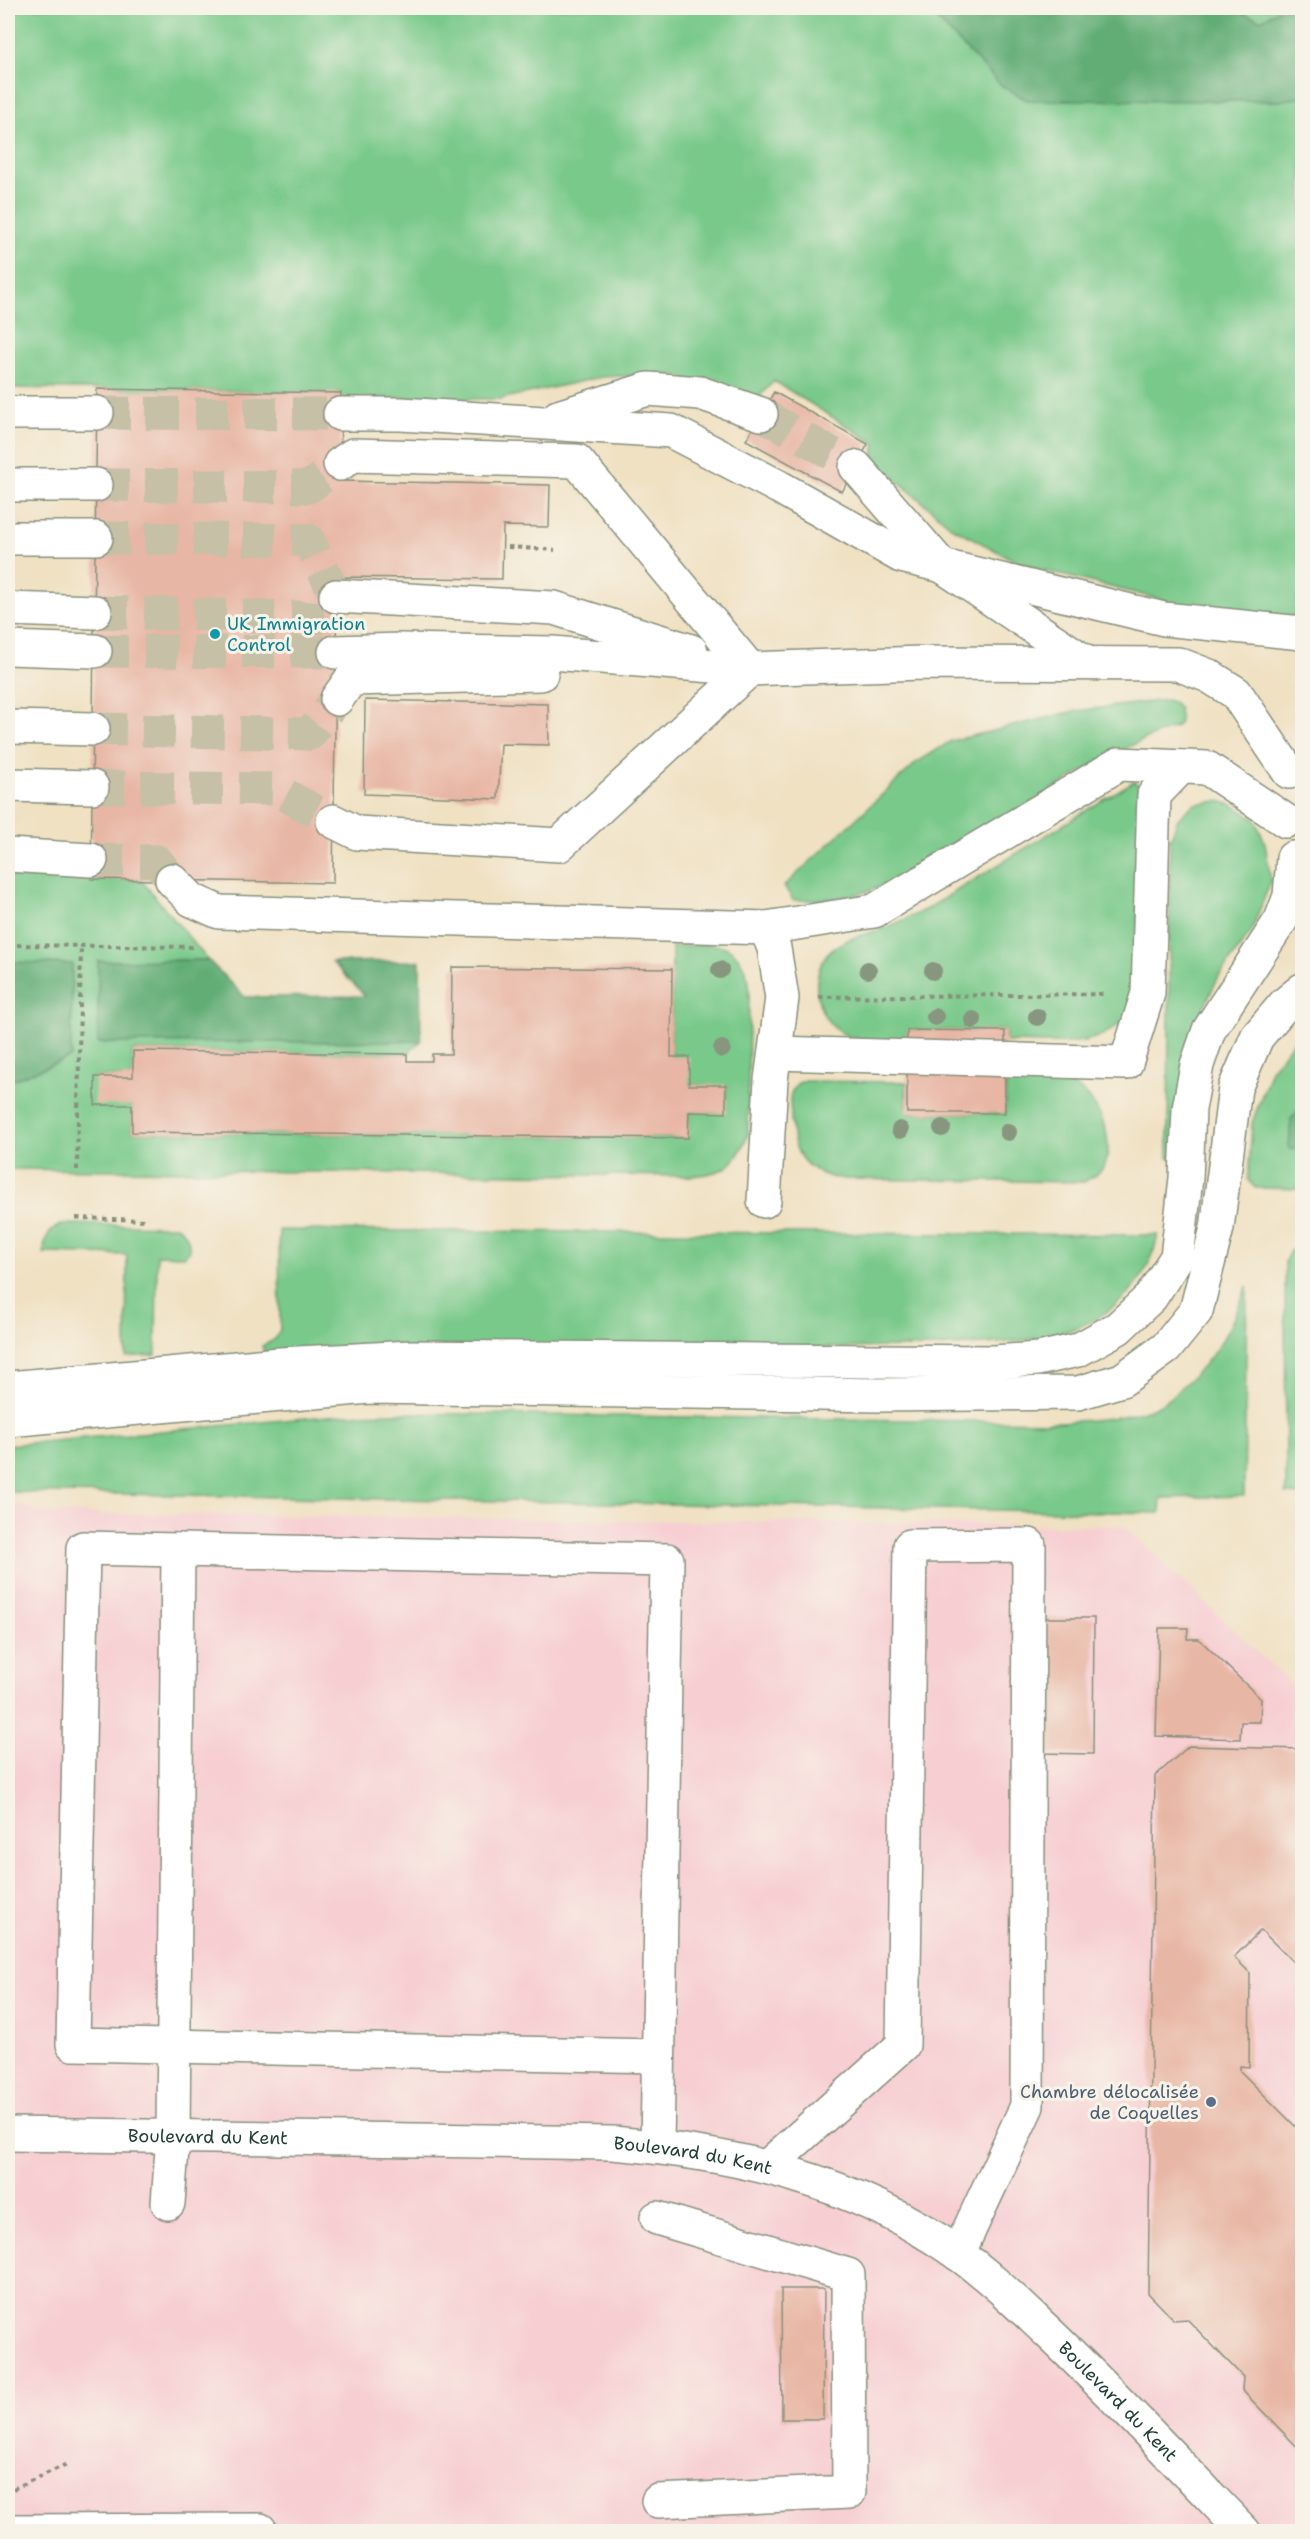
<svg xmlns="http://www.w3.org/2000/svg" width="1310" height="2539" font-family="'Shantell Sans',sans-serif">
  <rect width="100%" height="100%" fill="#f7f3e8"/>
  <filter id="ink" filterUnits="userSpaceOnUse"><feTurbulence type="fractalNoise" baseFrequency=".0167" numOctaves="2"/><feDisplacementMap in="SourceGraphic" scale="12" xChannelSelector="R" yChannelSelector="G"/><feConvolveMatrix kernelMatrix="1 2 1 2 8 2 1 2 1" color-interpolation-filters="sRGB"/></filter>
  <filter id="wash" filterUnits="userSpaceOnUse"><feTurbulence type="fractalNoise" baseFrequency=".008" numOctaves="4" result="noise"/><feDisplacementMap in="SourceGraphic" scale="24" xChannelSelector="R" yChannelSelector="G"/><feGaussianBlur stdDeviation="1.35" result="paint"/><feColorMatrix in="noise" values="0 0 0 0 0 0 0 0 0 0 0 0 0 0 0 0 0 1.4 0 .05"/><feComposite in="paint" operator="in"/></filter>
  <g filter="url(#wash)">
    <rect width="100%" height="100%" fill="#f0e1c3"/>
    <!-- built -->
    <path fill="#f7cfd3" d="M8 1501 43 1513 1124 1526 1302 1694V2531L8 2532Z"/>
    <!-- green -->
    <path fill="#79c98a" stroke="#4c835f" stroke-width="1.5" d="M8 8H926L1002 86 1027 100 1278 101 1302 97V622L1173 608 1167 601 1025 566 953 528 872 459 876 444 774 381 758 398 668 374 602 377 500 399 339 398 340 393 8 388Z
      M1227 8H1282L1261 20Z
      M1166 700 1173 702 1179 707 1180 722 1176 727C1104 752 1040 799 975 837 913 875 869 903 793 900L784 886 916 763 951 741 1075 711Z
      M1134 781 1140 787 1135 1003C1109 1054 1054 1042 1006 1042L1005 1031 907 1030V1040C888 1040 866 1043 848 1036 816 1024 808 979 827 954 840 938 871 934 889 926 902 921 914 915 927 909Z
      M1219 801 1233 805 1255 819 1265 843 1271 881 1251 932 1219 976 1198 1019 1172 1158H1168L1170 840 1178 819 1194 804Z
      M8 876 141 880 208 960 98 961 99 1043 421 1041 407 1054 133 1051V1077H95L132 1105V1132L688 1138 689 1112H725L726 1086 689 1085 671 1057 672 947C714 945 736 934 749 982L748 1134C736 1166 726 1173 692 1176L8 1169V1082L71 1057 72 964 8 962Z
      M1302 1030V1107L1291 1119 1289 1148 1302 1149V1189L1256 1188 1248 1180 1252 1123 1271 1070Z
      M806 1081 906 1082 907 1113H1005L1006 1082C1021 1082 1053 1079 1066 1083 1095 1090 1116 1138 1105 1164 1101 1173 1092 1177 1084 1182L839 1179C800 1170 792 1151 791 1114 790 1102 788 1092 798 1083Z
      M62 1224 176 1226C186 1232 190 1238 189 1251L184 1256 157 1255 156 1355 126 1357 127 1255 44 1253C44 1238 48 1231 62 1224Z
      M279 1230 1158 1235C1155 1245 1153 1257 1148 1266 1103 1347 1015 1341 935 1347L264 1352 262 1346 274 1340 280 1330Z
      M1302 1245V1495L1286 1494 1285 1261 1290 1251Z
      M1247 1286 1244 1496 1161 1498 1160 1513 8 1492V1445L350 1414 396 1413 1060 1422C1093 1420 1133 1419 1163 1403 1169 1399 1175 1393 1180 1388 1216 1359 1231 1328 1247 1286Z"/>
    <!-- forest -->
    <path fill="#62ad76" stroke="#407555" stroke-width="1.5" d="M926 8H1227L1261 20 1282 8H1302V97L1279 101 1027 100 1002 86Z
      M208 960 245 997 365 996 332 962 420 961 421 1041 98 1043V961Z
      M8 962 72 964 71 1057 8 1082Z
      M1302 1107V1149H1289L1291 1119Z"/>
    <g id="blocks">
      <!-- building -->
      <path fill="#e8b6a4" d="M97 389 341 393 340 481 550 485 549 527 503 526 502 579 337 577 333 883 91 879Z
        M774 392 868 444 842 492 746 440Z
        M365 700 548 704 549 745 501 744 498 799 364 794Z
        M452 967 672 969 671 1057H689V1085H726V1113L689 1112 688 1138 132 1132V1105H95V1077H133V1051L407 1054V1061H432V1054H451Z
        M907 1030 1005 1031V1113H907Z
        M1038 1618H1094L1093 1754 1037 1753Z
        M1159 1628H1188L1187 1639H1199L1261 1699 1260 1722H1241L1240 1739 1156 1736Z
        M1189 1746 1302 1749V1971L1261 1930 1234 1957 1250 1973 1249 2067 1240 2066V2071L1302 2133V2452L1242 2390 1243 2377 1187 2319 1174 2320 1148 2293 1155 1776Z
        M781 2289H824L823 2419H782Z"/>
    </g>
  </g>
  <g filter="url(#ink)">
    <use href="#blocks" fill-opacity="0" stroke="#888f7c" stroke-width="1.5"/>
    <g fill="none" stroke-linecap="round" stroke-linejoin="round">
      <!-- minor-tunnel -->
      <path stroke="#c6c0a6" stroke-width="33" stroke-dasharray="33 16" stroke-linecap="butt" d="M97 413 340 414
        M761 414 856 467
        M96 485 309 487 340 464
        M96 538 308 540 336 596
        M95 612 336 618
        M95 651 335 652
        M93 729 310 734 337 699
        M92 787 275 789 333 821
        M91 860 157 861 172 880"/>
      <!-- minor casing -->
      <g stroke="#888f7c" stroke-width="36">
        <g id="minor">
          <path d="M8 413H97"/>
          <path d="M340 414H401L671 431 779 487 901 556 1164 619 1302 633"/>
          <path d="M558 417 648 389 700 393 761 414"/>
          <path d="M340 464 353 455 577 461 750 669"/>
          <path d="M856 467 941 565 1085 662"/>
          <path d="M8 485H96"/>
          <path d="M8 538H96"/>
          <path d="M336 596 554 608 691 651"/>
          <path d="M8 609 95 612"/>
          <path d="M8 648 95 651"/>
          <path d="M335 652 401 650 552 653 750 669 922 663 1178 664 1209 676 1236 693 1289 772"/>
          <path d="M337 699 351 679 541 674"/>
          <path d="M8 727 93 729"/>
          <path d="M8 785 92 787"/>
          <path d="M333 821 357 833 559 845 750 669"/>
          <path d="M8 855 91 860"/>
          <path d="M172 880 192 900 219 912 766 928 874 911 1119 764 1207 768 1286 821"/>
          <path d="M775 1053 1126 1063 1148 993 1154 795 1181 767"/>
          <path d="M764 1201 771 1080 782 998 774 948 766 928"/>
          <path d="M8 1388 280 1364 412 1357 994 1362 1038 1359 1078 1350 1118 1328 1151 1297 1177 1257 1186 1178 1189 1109 1197 1065 1209 1030 1281 920 1290 896 1293 858"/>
          <path d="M8 1420 369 1387 879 1395 1078 1393 1122 1380 1166 1348 1196 1311 1217 1228 1235 1088 1257 1037 1285 1004 1302 990"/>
          <path id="s1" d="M8 2134 612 2143C736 2153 854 2180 957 2253 991 2277 1020 2306 1050 2334 1117 2398 1180 2465 1244 2532"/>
          <path d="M657 2147 667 1560 83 1548 73 2044 657 2056"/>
          <path d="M768 2166 903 2045 910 1546 1029 1545 1027 2106 958 2254"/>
          <path d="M168 2203 173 2136 178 1550"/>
          <path d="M657 2218 848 2275 849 2492 658 2501"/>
          <path d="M8 2531 260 2530"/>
        </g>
      </g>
      <!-- path -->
      <path stroke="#888f7c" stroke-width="4" stroke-dasharray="4.5 4.5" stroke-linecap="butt" d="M508 547 555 550
        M8 945 196 947
        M819 997 1106 994
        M77 1170 81 946
        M76 1218 148 1220
        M13 2489 67 2464"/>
      <!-- minor -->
      <use href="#minor" stroke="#fff" stroke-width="33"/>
    </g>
    <!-- trees -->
    <g fill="#87967e">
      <circle cx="720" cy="970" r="9"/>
      <circle cx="868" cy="970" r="9"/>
      <circle cx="933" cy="971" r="9"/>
      <circle cx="935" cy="1017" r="9"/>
      <circle cx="1037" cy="1017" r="9"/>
      <circle cx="973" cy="1020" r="9"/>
      <circle cx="722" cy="1049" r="9"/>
      <circle cx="942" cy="1128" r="9"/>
      <circle cx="900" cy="1130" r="9"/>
      <circle cx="1008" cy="1132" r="9"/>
    </g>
  </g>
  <!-- markers -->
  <circle fill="#0f9aa8" stroke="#f7f3e8" stroke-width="2" cx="215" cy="634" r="6"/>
  <circle fill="#5c6f8a" stroke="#f7f3e8" stroke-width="2" cx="1211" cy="2102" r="6"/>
  <g text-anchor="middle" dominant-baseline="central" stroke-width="6" stroke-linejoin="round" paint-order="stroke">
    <!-- culture labels -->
    <g font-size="18" fill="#0d838f" stroke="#f7f3e8" text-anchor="start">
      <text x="227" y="624">UK Immigration<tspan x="227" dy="21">Control</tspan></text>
    </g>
    <!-- service labels -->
    <g font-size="18" fill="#4e5e75" stroke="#f7f3e8" text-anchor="end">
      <text x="1199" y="2092">Chambre délocalisée<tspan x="1199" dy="21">de Coquelles</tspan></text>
    </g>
    <!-- street labels -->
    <g font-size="18" fill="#1f3d34" stroke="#f7f3e8">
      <text stroke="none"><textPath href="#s1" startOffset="200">Boulevard du Kent</textPath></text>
      <text stroke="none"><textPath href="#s1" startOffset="686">Boulevard du Kent</textPath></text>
      <text stroke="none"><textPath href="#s1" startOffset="1190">Boulevard du Kent</textPath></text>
    </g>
  </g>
  <!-- margin -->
  <rect width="1310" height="2539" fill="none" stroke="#f7f3e8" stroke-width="30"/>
</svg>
